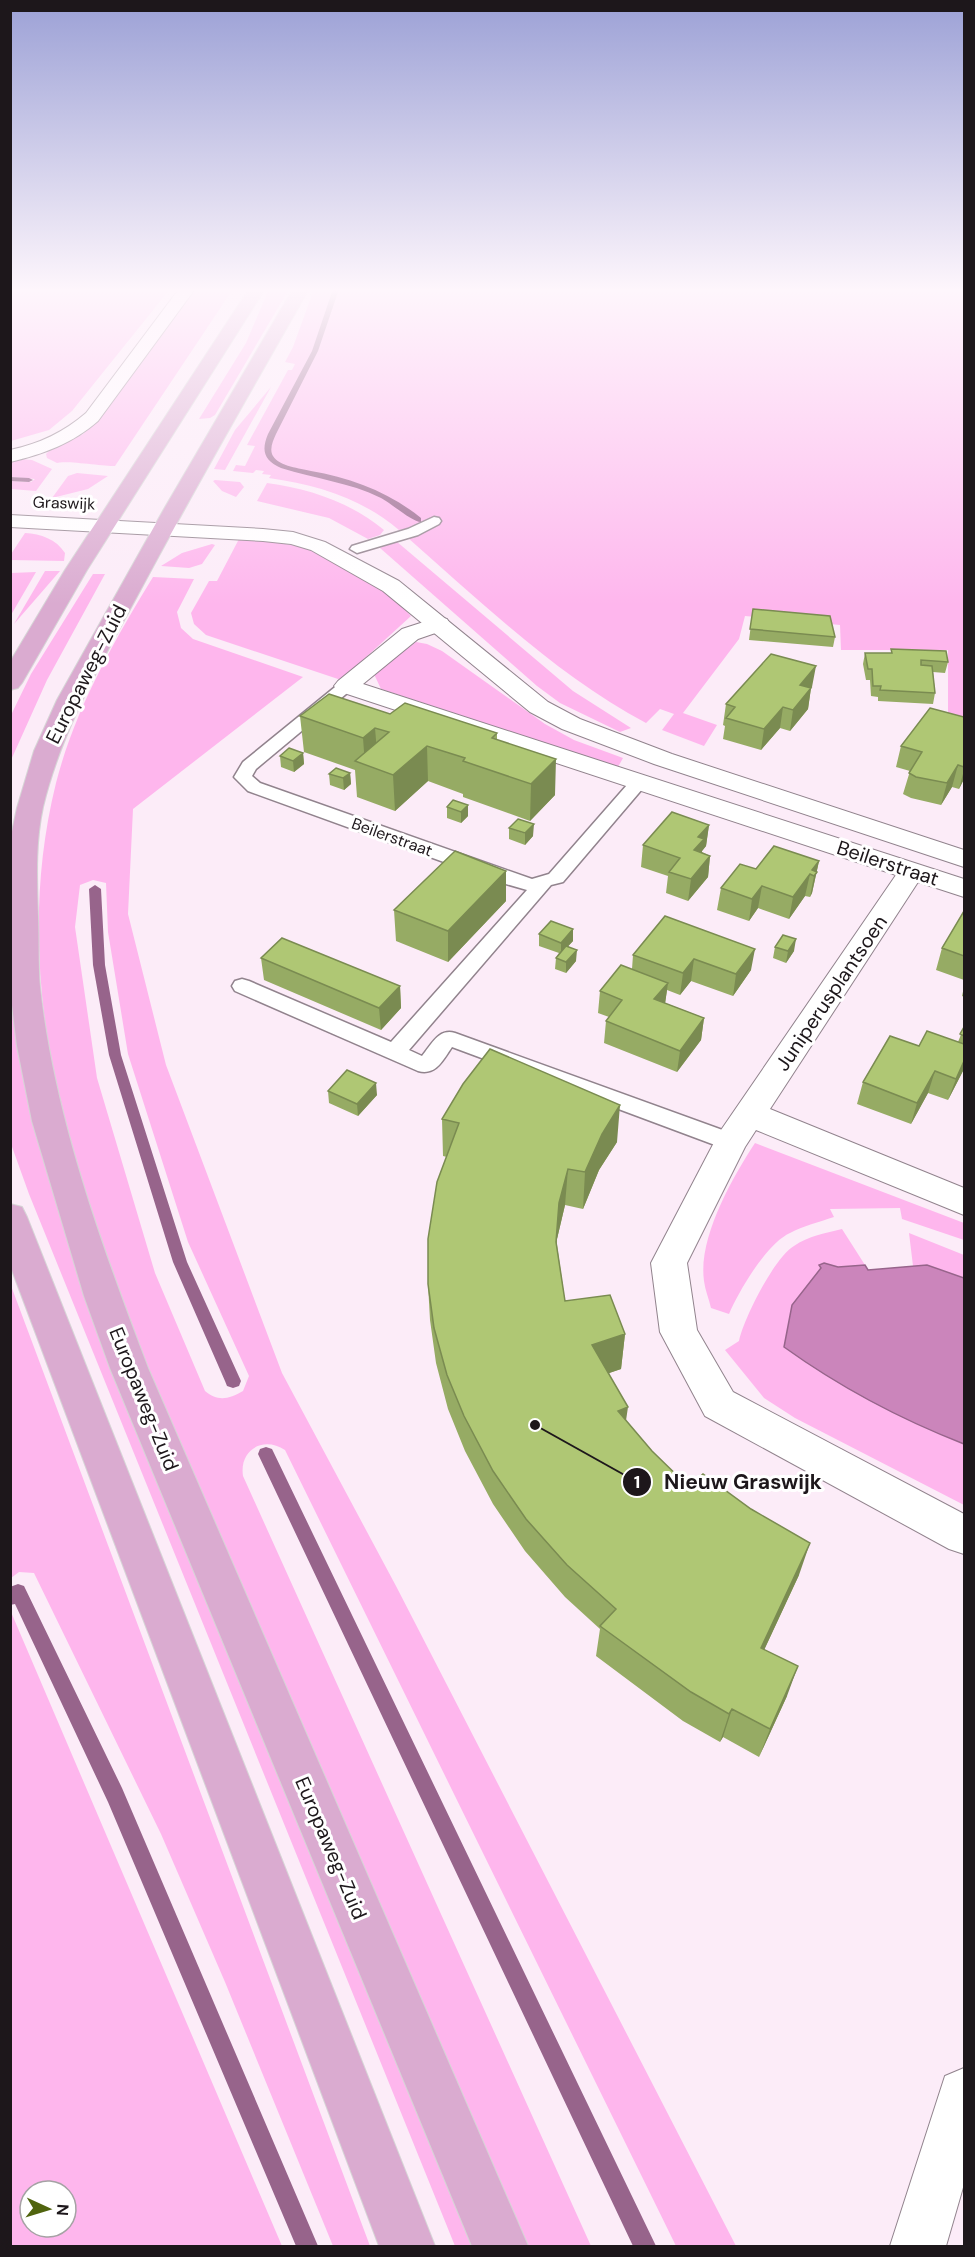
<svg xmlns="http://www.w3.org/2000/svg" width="975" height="2257" font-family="'DM Sans',sans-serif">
  <rect width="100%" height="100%" fill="#fcecf8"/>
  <!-- green -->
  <path fill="#feb6ed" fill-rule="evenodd" d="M10 289H170L72 411 49 430 11 441Z
    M194 289H233L115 466C103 466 64 460 57 463L47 458 46 454 50 450 83 434 96 422Z
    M269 289H289L215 415 210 418 199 419 246 343Z
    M314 289H964V719L948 714V650H841L840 625 745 616 739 639 683 713 717 725 704 746 662 730 674 714 660 709 646 723C560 678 481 602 408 538L416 536 411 528 399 530C361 498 318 485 269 478L271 475 262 474 264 471 256 470 253 473 233 471 236 465 245 466 255 446 247 445 288 370H292L295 364 285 362 293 347Z
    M271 387 225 470 214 469 235 430Z
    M21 459 32 460 52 469 36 491 11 489 10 481 31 482 35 479 11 477V460Z
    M77 473 108 476 88 489 52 498 68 476Z
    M215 480 240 482 244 487 236 497 222 491 213 481Z
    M267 483C310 489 350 502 384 530L380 535 368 539 329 518 257 501Z
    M25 533C41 534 56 539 65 553L64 561 11 560V554Z
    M239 539 275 542 318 550 372 576 411 616 341 680 206 635 194 624 191 613 209 581H217Z
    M396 541 573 691 631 728 620 732 560 703 537 686 380 548Z
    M212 544 215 545 202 564 189 568 161 566 182 553Z
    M45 571H60L14 624Z
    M36 572 11 615V573Z
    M93 574H105L47 680 11 760 12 713 31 674Z
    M153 577 194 579 177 612 181 628 193 639 303 677 133 809 128 914 166 1065 282 1373 396 1586 736 2246H676L285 1450C264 1436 239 1449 243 1476L591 2246H523L176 1439C91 1233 0 1009 56 783 75 709 114 641 153 577ZM93 880 106 883 108 932 128 1054 188 1242 249 1376 243 1391C229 1399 218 1402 205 1391L155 1273 97 1078 75 927 80 885Z
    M416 642 427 644 442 651 545 724 574 740 623 758 618 767 381 689 374 674Z
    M10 988 252 1705 476 2246H455L29 1194 11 1144Z
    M755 1143 964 1223V1240L902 1219 900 1208 830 1209 834 1217C819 1222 803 1226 790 1233 766 1244 739 1291 729 1314L711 1308C709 1299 705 1290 704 1281 698 1238 732 1178 755 1143Z
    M842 1229 865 1265 838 1267 819 1265 821 1268 792 1305 784 1347C841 1388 900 1419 964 1444V1505L795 1418 764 1398 725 1350 739 1341C744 1318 774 1258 794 1246 808 1236 826 1233 842 1229Z
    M909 1233 964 1255V1278L927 1265 913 1266Z
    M10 1283 370 2246H333L225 1982 161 1834 34 1573 19 1572 11 1578Z
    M10 1612H11L282 2246H11ZM30 2191H66V2227H30Z"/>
  <!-- water -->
  <path fill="#cb85bb" stroke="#97648b" stroke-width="1.5" d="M824 1263 838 1267 865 1265 868 1270 927 1265 964 1278V1444C900 1419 841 1388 784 1347L792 1305 821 1268 819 1265Z"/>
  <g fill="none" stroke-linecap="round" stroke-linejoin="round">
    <!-- stream -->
    <path fill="#97648b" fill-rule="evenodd" d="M333 289H339L318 351 276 434C273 441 269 449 273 456 280 467 300 468 311 471 351 478 389 492 421 518V522C412 522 391 503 381 498 349 482 315 479 281 468 264 460 261 451 268 434L312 351Z
      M10 477 29 478 33 480 29 482 10 481Z
      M95 885 101 889 105 965 121 1055 187 1262 241 1381 239 1386 233 1388 227 1386 225 1381 173 1262 109 1055 93 965 89 889Z
      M266 1447 272 1449 656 2246H633L258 1454 260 1449Z
      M18 1584 24 1586 122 1788 318 2246H296L108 1802 15 1604 10 1605V1587Z"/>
    <!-- lane casing -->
    <g stroke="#91838d" stroke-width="3">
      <path id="lane" d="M434 517 439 518 441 521 439 524 418 535 357 553 350 549 352 546 408 529Z
        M346 681 354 686 352 689 256 769 252 776 260 783 532 879 549 874 634 777H646L649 781 563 882 551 885 409 1050 422 1056C432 1044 439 1028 455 1033L739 1136 742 1142 739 1148 731 1150 723 1148 452 1047C443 1060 436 1076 418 1071L235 991 232 986 235 981 242 979 249 981 391 1042 527 890 499 882 248 791 234 777 243 762 340 683Z"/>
    </g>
    <!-- street casing -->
    <g stroke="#91838d" stroke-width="2">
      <path id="street" d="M179 289H195L98 421C73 443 44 454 10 462V450C39 444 64 432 86 413Z
        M439 617 447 619 450 624 447 629 418 639 363 684 964 879V897L918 882 770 1109 964 1188V1215L756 1130 745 1147 687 1263 697 1330 733 1392 964 1514V1554L949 1549 705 1416 660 1332 651 1263 719 1133 896 875 338 691 334 686 338 681 402 629Z
        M964 2068V2184L946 2246H890L945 2076Z"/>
    </g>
    <!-- secondary casing -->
    <g stroke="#91838d" stroke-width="2">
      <path id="secondary" d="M10 515 263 529 293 532 325 542 399 581 548 702 580 719 672 754 964 850V867L654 764 562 729 530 712 383 591 311 550 291 544 263 541 10 527Z"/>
    </g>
    <!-- primary casing -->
    <g stroke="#d6d5d6" stroke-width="2">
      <path id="primary" d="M249 289H265L87 570 22 683 18 688 10 690V662L65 570Z
        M293 289H309C252 389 195 488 141 589 103 660 62 728 43 807 35 844 37 880 38 917 39 940 38 964 40 987 54 1116 102 1247 148 1368L528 2246H472L110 1368 84 1296 32 1121 17 1046 10 989V841L17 808 34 751 57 700 164 509Z
        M10 1204 22 1207 27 1217 435 2246H379L10 1265Z"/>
    </g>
    <!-- lane -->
    <use href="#lane" fill="#fff" fill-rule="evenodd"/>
    <!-- street -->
    <use href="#street" fill="#fff" fill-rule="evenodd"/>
    <!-- secondary -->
    <use href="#secondary" fill="#fff" fill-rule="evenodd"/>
    <!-- primary -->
    <use href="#primary" fill="#daabd0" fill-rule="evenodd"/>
  </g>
  <!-- wall -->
  <path fill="#96ab64" d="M753 609 835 637 833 647 749 640Z
    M891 649 948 662 945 673 933 672 935 693 933 704 878 701V697L871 696 870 680H866L863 664 865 653H891Z
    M812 687 811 688 808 709 790 731 780 728 761 750 723 739 725 726 723 725 726 704Z
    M300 716 497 733V740L555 795 530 821 463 797V794L428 781 395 811 357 797 355 770 304 752Z
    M964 717V779L959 789 952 787 941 805 911 798 903 794 910 771 896 767 901 746Z
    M303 753 304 764 294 772 281 767 280 756Z
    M350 773 351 784 344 790 330 785 329 774Z
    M468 805V816L461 823 447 818V807Z
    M709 825 706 846 702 851V852L710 856 708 877 688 901 666 893 668 876 641 867 643 845Z
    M509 828 533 836 525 845 509 839Z
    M819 861 812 893 810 897 805 896 789 919 758 908 749 921 717 910 721 888 756 869Z
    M506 871V901L448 962 396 941 394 910Z
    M964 911V980L936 970 942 948Z
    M665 916 751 970 733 996 691 981 680 995 667 990 665 1003 704 1018 701 1040 677 1072 604 1043 606 1021 609 1017 598 1013 600 991 632 969 633 955Z
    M573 929V941L568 946 576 961 566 973 555 969 556 958 559 953 539 946V934Z
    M775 947 794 951 786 963 773 958Z
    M261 958 400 986 401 1008 381 1030 264 980Z
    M964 987V997L962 996Z
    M964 1027V1069L948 1100 928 1093 911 1124 857 1104 863 1082 919 1046 958 1042Z
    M328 1091 377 1095 358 1116 329 1103Z
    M442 1119 617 1142 599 1170 583 1209 565 1205 557 1239V1245L565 1301 625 1334 621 1369 609 1373 626 1421 652 1451 689 1487 799 1575 764 1650 787 1696 759 1757 723 1737 720 1742 683 1721 596 1656 600 1629 565 1597 525 1551 493 1504 465 1451 448 1409 436 1363 430 1320 428 1284 447 1157 443 1156Z"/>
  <!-- shaded-wall -->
  <path fill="#7a8b51" d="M816 666 812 687 797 706 800 685Z
    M811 688 808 709 790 731 793 710Z
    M783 707 780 728 761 750 764 729Z
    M375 728 378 764 365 765 363 738Z
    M427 746 428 781 395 811 393 775Z
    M303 753 304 764 294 772 293 761Z
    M556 759 555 795 530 821 531 784Z
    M958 765 952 787 941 805 947 783Z
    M964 770V779L959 789Z
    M350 773 351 784 344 790 343 778Z
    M468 805V816L461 823V812Z
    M534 824 533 836 525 845V833Z
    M709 825 706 846 702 851 701 860 694 850 698 837Z
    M710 856 708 877 688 901 691 879Z
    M819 861 812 893 810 897 814 876 812 870Z
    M506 871V901L448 962V931Z
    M810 874 805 896 789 919 793 897Z
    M762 886 758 908 749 921 752 899Z
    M573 929V941L561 954V943Z
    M796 939 794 951 786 963 788 951Z
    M755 949 751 970 733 996 736 974Z
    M577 950 576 961 566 973V962Z
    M694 959 691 981 680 995 683 973Z
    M668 983 665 1004 654 999Z
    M400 986 401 1008 381 1030 379 1008Z
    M704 1018 701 1040 677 1072 680 1051Z
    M964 1061V1069L948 1100 956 1079Z
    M935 1071 928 1093 911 1124 917 1103Z
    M376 1083 377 1095 358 1116 357 1104Z
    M620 1105 617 1142 599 1170 583 1209 585 1172 602 1134Z
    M568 1169 565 1205 557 1239 554 1279 559 1203Z
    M625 1334 621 1369 589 1380 592 1345Z
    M628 1407 623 1441 618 1411Z
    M810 1543 799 1575 751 1678 761 1648Z
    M798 1666 787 1696 759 1757 770 1729Z
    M732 1709 723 1737 720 1742 729 1714Z"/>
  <!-- building -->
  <path fill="#afc774" stroke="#7a8b51" stroke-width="1.5" d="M753 609 830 616 835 637 750 629Z
    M891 649 946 651 948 662 921 660V665L932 666 935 693 880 690 881 686H873L872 669H868L865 653H892Z
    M771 654 816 666 800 685 811 688 793 710 783 707 764 729 726 718 735 707 726 704Z
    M329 694 390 714 405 703 497 733 492 738 556 759 531 784 463 761 465 758 427 746 393 775 355 761 389 732 375 728 363 738 300 716Z
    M930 708 964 717V767L958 765 947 783 916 777 909 773 922 752 901 746Z
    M289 748 303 753 293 761 280 756Z
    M336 768 350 773 343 778 329 774Z
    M453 800 468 805 461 812 447 807Z
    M672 812 709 825 698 837 704 839 694 850 710 856 691 879 669 872 680 858 643 845Z
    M518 819 534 824 525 833 509 828Z
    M774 846 819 861 812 870 817 872 814 876 810 874 793 897 762 886 752 899 721 888 740 864 756 869Z
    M455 851 506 871 448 931 394 910Z
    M964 911V956L942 948Z
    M665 916 755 949 736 974 694 959 683 973 633 955Z
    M551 921 573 929 561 943 539 934Z
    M783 935 796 939 788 951 775 947Z
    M282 938 400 986 379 1008 261 958Z
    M566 946 577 950 566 962 556 958Z
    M621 965 668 983 654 999 704 1018 680 1051 606 1021 622 1000 600 991Z
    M964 1027V1036L960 1034Z
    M927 1031 964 1044V1061L956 1079 935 1071 917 1103 863 1082 890 1036 919 1046Z
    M490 1049 620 1105 602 1134 585 1172 568 1169 559 1203 556 1242 565 1301 610 1295 625 1334 592 1345 628 1407 618 1411 652 1451 689 1487 703 1474 751 1509 810 1543 761 1648 798 1666 770 1729 732 1709 729 1714 691 1692 600 1626 616 1609 567 1565 526 1519 493 1471 464 1416 447 1375 434 1328 428 1284V1239L437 1182 459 1123 442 1119 463 1084Z
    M347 1070 376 1083 357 1104 328 1091Z"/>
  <!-- sky -->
  <linearGradient id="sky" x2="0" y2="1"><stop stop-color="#9ca1d6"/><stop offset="0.48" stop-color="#fef6fc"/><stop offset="1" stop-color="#fef6fc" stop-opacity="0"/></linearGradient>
  <rect width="975" height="605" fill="url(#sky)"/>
  <g text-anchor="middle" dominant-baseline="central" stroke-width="6" stroke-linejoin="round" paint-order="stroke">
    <!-- far-street labels -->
    <g font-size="16" fill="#1d171b" stroke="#fff">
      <text transform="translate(64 503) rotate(2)">Graswijk</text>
      <text transform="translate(392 837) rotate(20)">Beilerstraat</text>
    </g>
    <!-- street labels -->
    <g font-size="20" fill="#1d171b" stroke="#fff">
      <text transform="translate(86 674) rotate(-63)">Europaweg-Zuid</text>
      <text transform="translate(888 863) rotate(18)">Beilerstraat</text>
      <text transform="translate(831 993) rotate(-56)">Juniperusplantsoen</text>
      <text transform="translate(144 1399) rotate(68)">Europaweg-Zuid</text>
      <text transform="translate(331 1848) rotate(67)">Europaweg-Zuid</text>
    </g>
  </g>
  <!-- callouts -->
  <path fill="none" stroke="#1d171b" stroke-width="2" d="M535 1425L637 1482"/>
  <g fill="#1d171b" stroke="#fff" stroke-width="2">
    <circle cx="535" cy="1425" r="6"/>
    <circle cx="637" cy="1482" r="15"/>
  </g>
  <g font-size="18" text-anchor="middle" font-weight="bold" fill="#fff">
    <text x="637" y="1488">1</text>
  </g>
  <g font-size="21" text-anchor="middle" font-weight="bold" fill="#1d171b" stroke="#fff" stroke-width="6" stroke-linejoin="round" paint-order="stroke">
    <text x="743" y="1489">Nieuw Graswijk</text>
  </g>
  <!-- border -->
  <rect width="975" height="2257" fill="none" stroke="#1d171b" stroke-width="24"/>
  <!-- north arrow -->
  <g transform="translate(48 2209) rotate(94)"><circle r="28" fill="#ffffff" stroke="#a5a2a4" stroke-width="1.5"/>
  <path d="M0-4.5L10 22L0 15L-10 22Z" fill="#50640e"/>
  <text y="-9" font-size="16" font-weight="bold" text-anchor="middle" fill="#1d171b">N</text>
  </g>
</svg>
